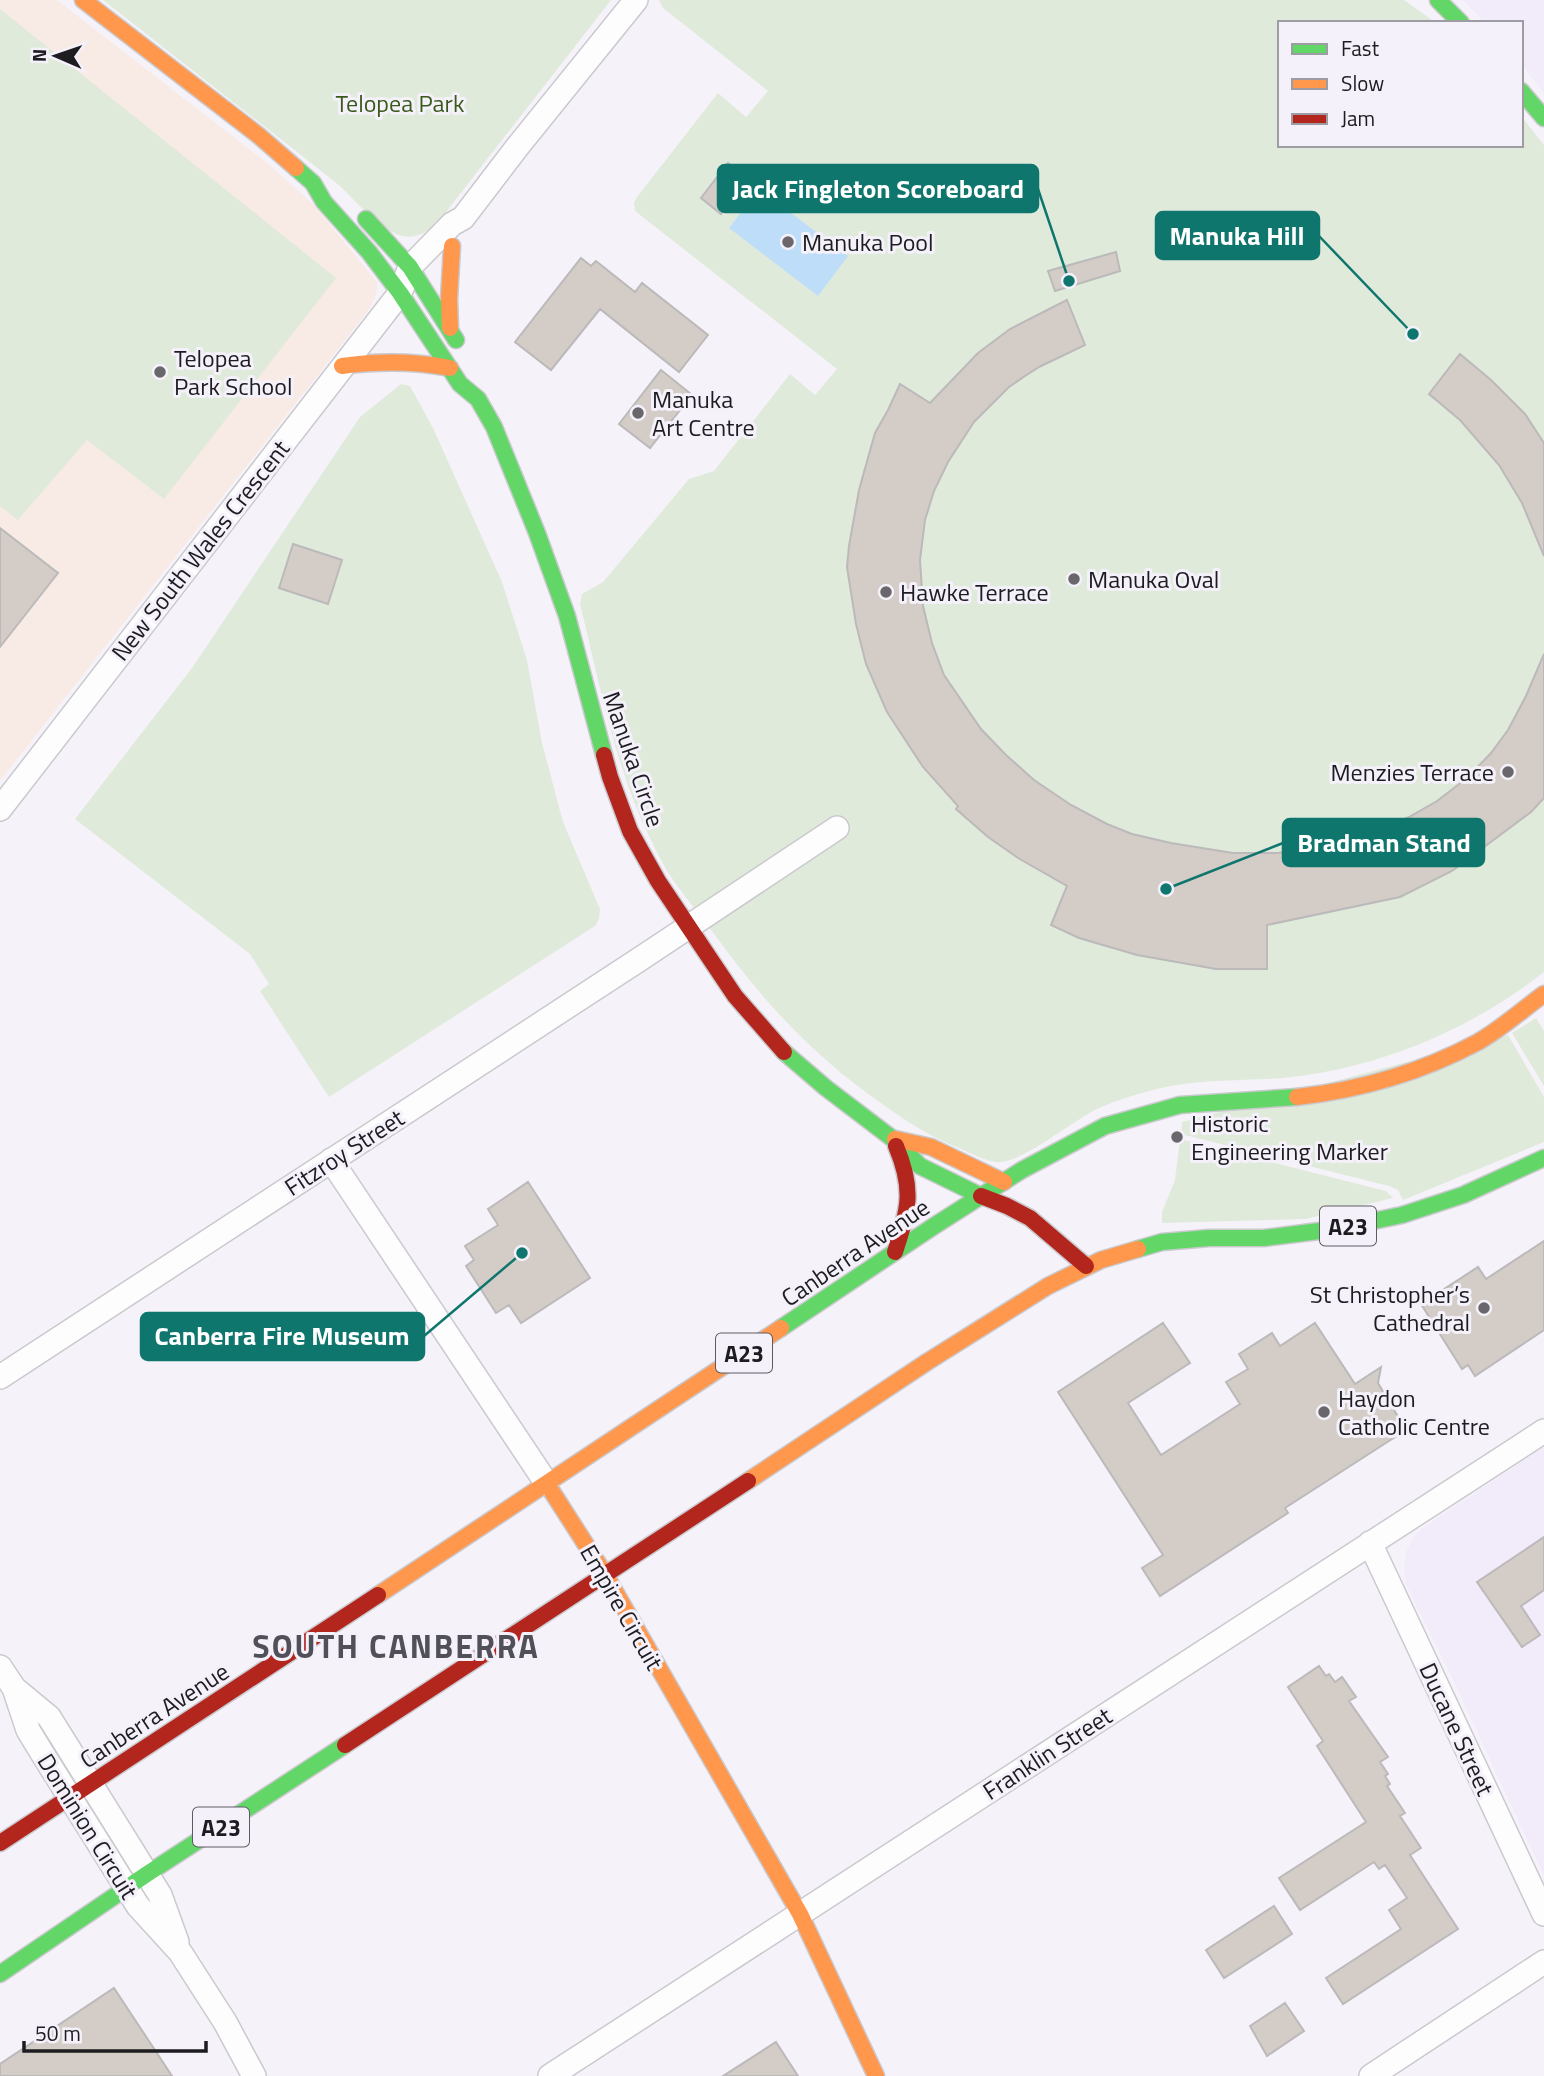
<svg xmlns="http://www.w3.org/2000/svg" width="1544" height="2076" font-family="'Titillium Web',sans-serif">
  <rect width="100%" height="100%" fill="#f5f3f9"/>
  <!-- commercial -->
  <path fill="#f1ebfa" d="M1463 0H1544V93L1521 64V23H1485Z
    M1544 1447V1876L1450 1673 1415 1603 1406 1584 1404 1567 1407 1550 1413 1538 1421 1529Z"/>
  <!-- education -->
  <path fill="#f8ebe6" d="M0 0H57L266 162 312 203 377 282V289L374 299 368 311 0 781Z"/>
  <!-- green -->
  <path fill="#e0eadb" d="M103 0H611L436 225C427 233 414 239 402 236 375 228 356 199 335 182 258 121 180 61 103 0Z
    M659 0H1404L1436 23H1280V145H1521V116L1544 145V972C1470 1030 1378 1069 1283 1078 1246 1081 1208 1079 1171 1086 1146 1091 1118 1099 1095 1110 1073 1121 1019 1165 996 1162 985 1161 970 1153 959 1148 932 1138 908 1122 885 1106 811 1055 761 999 709 927 696 910 681 892 669 874 659 858 650 838 642 821 612 752 598 677 580 604L582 594 603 582 689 479 714 471 790 374 815 395 837 369 635 211 634 203 637 197 718 93 746 117 768 91 663 8Z
    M0 9 336 278 164 499 87 440 18 520 0 506Z
    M401 384 410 386 433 428 502 582 527 660 542 743 563 822 600 909 599 919 595 926 329 1097 260 991 269 984 250 954 75 819 192 668 360 417Z
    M1536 1018 1544 1031V1086L1512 1033Z
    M1508 1035 1544 1097V1142L1403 1200 1398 1190 1389 1186 1181 1134 1182 1122Z
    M1180 1139 1386 1191 1393 1198 1306 1219 1162 1223V1212L1175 1180Z"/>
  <!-- water -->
  <path fill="#beddf9" d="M759 189 848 256 818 296 729 228Z"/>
  <!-- building -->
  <path fill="#d4cdc7" stroke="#bbb9ba" stroke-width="2" d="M728 163 748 179 721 214 701 198Z
    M1116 252 1120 271 1055 291 1048 271Z
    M581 258 591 266 596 261 635 292 642 283 708 335 679 372 600 309 551 370 515 342Z
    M1067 300 1085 345 1039 367 1025 376 1009 387 974 422 948 462 934 491 925 520 920 560 923 606 932 643 944 675 981 729 1006 755 1034 780 1071 805 1107 824 1132 834 1171 843 1233 853H1278L1328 846 1372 833 1409 817 1437 801 1467 778 1491 753 1508 730 1526 696 1544 654V798L1531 812 1452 871 1400 897 1267 925V969H1216L1137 955 1079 938 1051 925 1067 886 1018 858 988 837 956 809 958 806 923 767 887 712 866 664 856 624 847 567 849 546 859 490 875 433 888 410 900 384 930 403 978 353 1010 329Z
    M1460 354 1491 380 1525 414 1544 443V556L1522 503 1499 465 1460 420 1429 394Z
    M661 370 692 395 650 448 619 424Z
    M0 528 58 573 0 647Z
    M293 544 342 560 328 604 279 588Z
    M528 1182 590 1278 521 1323 509 1305 496 1313 466 1266 474 1260 465 1246 498 1225 488 1209Z
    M1544 1241V1330L1475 1376 1468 1365 1462 1369 1421 1304 1478 1267 1486 1279Z
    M1163 1323 1190 1363 1128 1403 1161 1455 1240 1404 1226 1382 1248 1369 1239 1354 1272 1333 1280 1346 1315 1323 1355 1384 1381 1367 1378 1383 1406 1430 1285 1508 1288 1513 1160 1596 1142 1568 1163 1555 1058 1392Z
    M1544 1537V1590L1521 1606 1540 1635 1522 1647 1477 1582Z
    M1319 1666 1326 1676 1329 1674 1335 1682 1342 1677 1356 1697 1349 1701 1388 1757 1380 1762 1388 1774 1385 1776 1390 1784 1387 1786 1405 1813 1400 1816 1421 1848 1410 1855 1458 1929 1343 2004 1326 1978 1401 1929 1389 1910 1407 1898 1385 1865 1379 1869 1374 1862 1300 1910 1279 1878 1366 1822 1317 1746 1323 1741 1288 1687Z
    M1274 1906 1292 1934 1224 1978 1206 1950Z
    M114 1988 172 2076H0V2064Z
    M1285 2003 1304 2031 1267 2056 1250 2026Z
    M776 2042 798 2076H723Z"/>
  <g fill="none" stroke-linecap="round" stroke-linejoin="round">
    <!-- street casing -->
    <g stroke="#cac9ce" stroke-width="26">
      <path id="street" d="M0 809 400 293 410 267 452 224 463 218 518 146 636 0
        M331 1160 547 1484
        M0 1377 640 959 837 828
        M1370 1543 1544 1914
        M0 1667 14 1688 28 1730 42 1753 138 1906 180 1952 225 2022 254 2076
        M14 1688 49 1717 160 1895 177 1942
        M550 2076 1544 1431
        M1371 2076 1544 1962"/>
    </g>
    <!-- fast casing -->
    <g stroke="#cac9ce" stroke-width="19">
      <path id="fast" d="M1438 0 1461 23
        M1521 91 1544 118
        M296 168 313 183 324 202 369 252 400 293 460 384 478 399 494 427 537 533 567 616 604 755
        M366 219 410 267 456 340
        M784 1052 826 1088 893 1139 920 1166 981 1196
        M1138 1249 1162 1242 1209 1238H1264L1335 1229 1402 1215 1463 1195 1544 1158
        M781 1328 934 1226 1022 1170 1105 1126 1180 1105 1297 1097
        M0 1974 147 1874 345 1745"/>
    </g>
    <!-- slow casing -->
    <g stroke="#cac9ce" stroke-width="19">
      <path id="slow" d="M83 0 258 135 296 168
        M450 328 449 299 452 246
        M342 366C379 361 413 361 450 368
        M1297 1097C1360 1090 1422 1072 1478 1042 1501 1029 1522 1010 1544 994
        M895 1139 931 1147 1004 1182
        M748 1481 927 1362 1048 1286 1101 1260 1138 1249
        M547 1484 606 1576
        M606 1576 800 1914 876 2076
        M378 1595 781 1328"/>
    </g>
    <!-- jam casing -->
    <g stroke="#cac9ce" stroke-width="19">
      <path id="jam" d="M604 755 610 777 630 831 658 881 735 996 784 1052
        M981 1196 1007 1206 1030 1218 1086 1266
        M895 1252C909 1209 914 1189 896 1146
        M345 1745 748 1481
        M0 1843 378 1595"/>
    </g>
    <!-- street -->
    <use href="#street" stroke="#fefdfe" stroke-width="23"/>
    <!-- fast -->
    <use href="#fast" stroke="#63d668" stroke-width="16"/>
    <!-- slow -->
    <use href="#slow" stroke="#ff974d" stroke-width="16"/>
    <!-- jam -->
    <use href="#jam" stroke="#b3261e" stroke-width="16"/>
  </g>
  <!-- markers -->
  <g fill="#69676c" stroke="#f4f1fb" stroke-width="2.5">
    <circle cx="788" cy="242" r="7"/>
    <circle cx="160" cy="372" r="7"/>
    <circle cx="638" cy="413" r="7"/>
    <circle cx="1074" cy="579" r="7"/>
    <circle cx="886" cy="592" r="7"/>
    <circle cx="1508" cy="772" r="7"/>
    <circle cx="1177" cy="1137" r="7"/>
    <circle cx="1484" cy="1308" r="7"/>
    <circle cx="1324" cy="1412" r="7"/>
  </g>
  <g text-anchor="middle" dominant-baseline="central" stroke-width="6" stroke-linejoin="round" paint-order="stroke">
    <!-- shield labels -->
    <g fill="#f4f1fb" stroke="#5e5c62" stroke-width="2">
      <rect x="1320" y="1206.5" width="56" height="39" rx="5"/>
      <rect x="716" y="1333.5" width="56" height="39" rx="5"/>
      <rect x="193" y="1807.5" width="56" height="39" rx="5"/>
    </g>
    <g font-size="23" font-weight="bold" fill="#1d1c20">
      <text x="1348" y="1226">A23</text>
      <text x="744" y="1353">A23</text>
      <text x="221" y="1827">A23</text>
    </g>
    <!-- park labels -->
    <g font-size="24" fill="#395a18" stroke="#f4f1fb">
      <text x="400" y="103">Telopea Park</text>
    </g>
    <!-- poi labels -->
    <g font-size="24" fill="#1d1c20" stroke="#f4f1fb" text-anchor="start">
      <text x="802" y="242">Manuka Pool</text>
      <text x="174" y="358">Telopea<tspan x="174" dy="28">Park School</tspan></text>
      <text x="652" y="399">Manuka<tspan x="652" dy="28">Art Centre</tspan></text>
      <text x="1088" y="579">Manuka Oval</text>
      <text x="900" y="592">Hawke Terrace</text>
      <text x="1494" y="772" text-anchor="end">Menzies Terrace</text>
      <text x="1191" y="1123">Historic<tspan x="1191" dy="28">Engineering Marker</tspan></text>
      <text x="1470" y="1294" text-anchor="end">St Christopher’s<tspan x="1470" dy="28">Cathedral</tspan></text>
      <text x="1338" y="1398">Haydon<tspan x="1338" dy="28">Catholic Centre</tspan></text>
    </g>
    <!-- street labels -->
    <g font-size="24" fill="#1d1c20" stroke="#f4f1fb">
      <text transform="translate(200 550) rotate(-52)">New South Wales Crescent</text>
      <text transform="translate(634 759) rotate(71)">Manuka Circle</text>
      <text transform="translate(344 1152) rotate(-33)">Fitzroy Street</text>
      <text transform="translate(855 1252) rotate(-34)">Canberra Avenue</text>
      <text transform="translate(622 1607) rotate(60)">Empire Circuit</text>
      <text transform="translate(154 1715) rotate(-33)">Canberra Avenue</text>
      <text transform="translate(1457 1729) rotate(65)">Ducane Street</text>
      <text transform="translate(1047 1753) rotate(-33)">Franklin Street</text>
      <text transform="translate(88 1826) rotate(58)">Dominion Circuit</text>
    </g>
    <!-- district labels -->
    <g font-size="32" font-weight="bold" letter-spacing="2" fill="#514f57" stroke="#f4f1fb">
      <text x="396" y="1646">SOUTH CANBERRA</text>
    </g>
  </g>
  <!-- callouts -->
  <path fill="none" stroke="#0f766e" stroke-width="2.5" d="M1069 281L1038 189M1413 334L1319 236M1166 889L1283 843M522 1253L424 1336"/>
  <g fill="#0f766e" stroke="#f4f1fb" stroke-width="2.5">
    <circle cx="1069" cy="281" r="7"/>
    <circle cx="1413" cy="334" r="7"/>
    <circle cx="1166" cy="889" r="7"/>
    <circle cx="522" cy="1253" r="7"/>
  </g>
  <g fill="#0f766e" stroke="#0f766e" stroke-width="2.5">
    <rect x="718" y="165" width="320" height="47" rx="7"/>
    <rect x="1156" y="212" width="163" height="47" rx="7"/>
    <rect x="1283" y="819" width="201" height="47" rx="7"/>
    <rect x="141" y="1313" width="283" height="47" rx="7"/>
  </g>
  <g font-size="26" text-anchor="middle" font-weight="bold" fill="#fff">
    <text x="878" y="198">Jack Fingleton Scoreboard</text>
    <text x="1237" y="245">Manuka Hill</text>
    <text x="1384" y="852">Bradman Stand</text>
    <text x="282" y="1345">Canberra Fire Museum</text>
  </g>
  <!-- legend -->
  <rect x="1278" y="21" width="245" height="126" fill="#f4f1fb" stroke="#9e9ca3" stroke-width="2"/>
  <rect x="1292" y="44" width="35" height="10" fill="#63d668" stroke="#9e9ca3" stroke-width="2"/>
  <text x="1341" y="56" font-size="21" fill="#1d1c20">Fast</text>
  <rect x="1292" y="79" width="35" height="10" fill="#ff974d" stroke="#9e9ca3" stroke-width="2"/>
  <text x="1341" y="91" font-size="21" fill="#1d1c20">Slow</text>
  <rect x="1292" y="114" width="35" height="10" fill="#b3261e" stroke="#9e9ca3" stroke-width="2"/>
  <text x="1341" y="126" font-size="21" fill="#1d1c20">Jam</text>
  <!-- north arrow -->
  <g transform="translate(56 56) rotate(272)" stroke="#f4f1fb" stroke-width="5" paint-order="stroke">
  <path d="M0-5L12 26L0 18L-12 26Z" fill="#1d1c20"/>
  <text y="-10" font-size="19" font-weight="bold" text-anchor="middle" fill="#1d1c20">N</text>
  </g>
  <!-- scale -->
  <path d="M24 2041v10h182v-10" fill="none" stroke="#1d1c20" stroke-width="3.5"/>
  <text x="35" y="2041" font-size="21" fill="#1d1c20" stroke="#f4f1fb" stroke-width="5" paint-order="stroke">50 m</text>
</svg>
